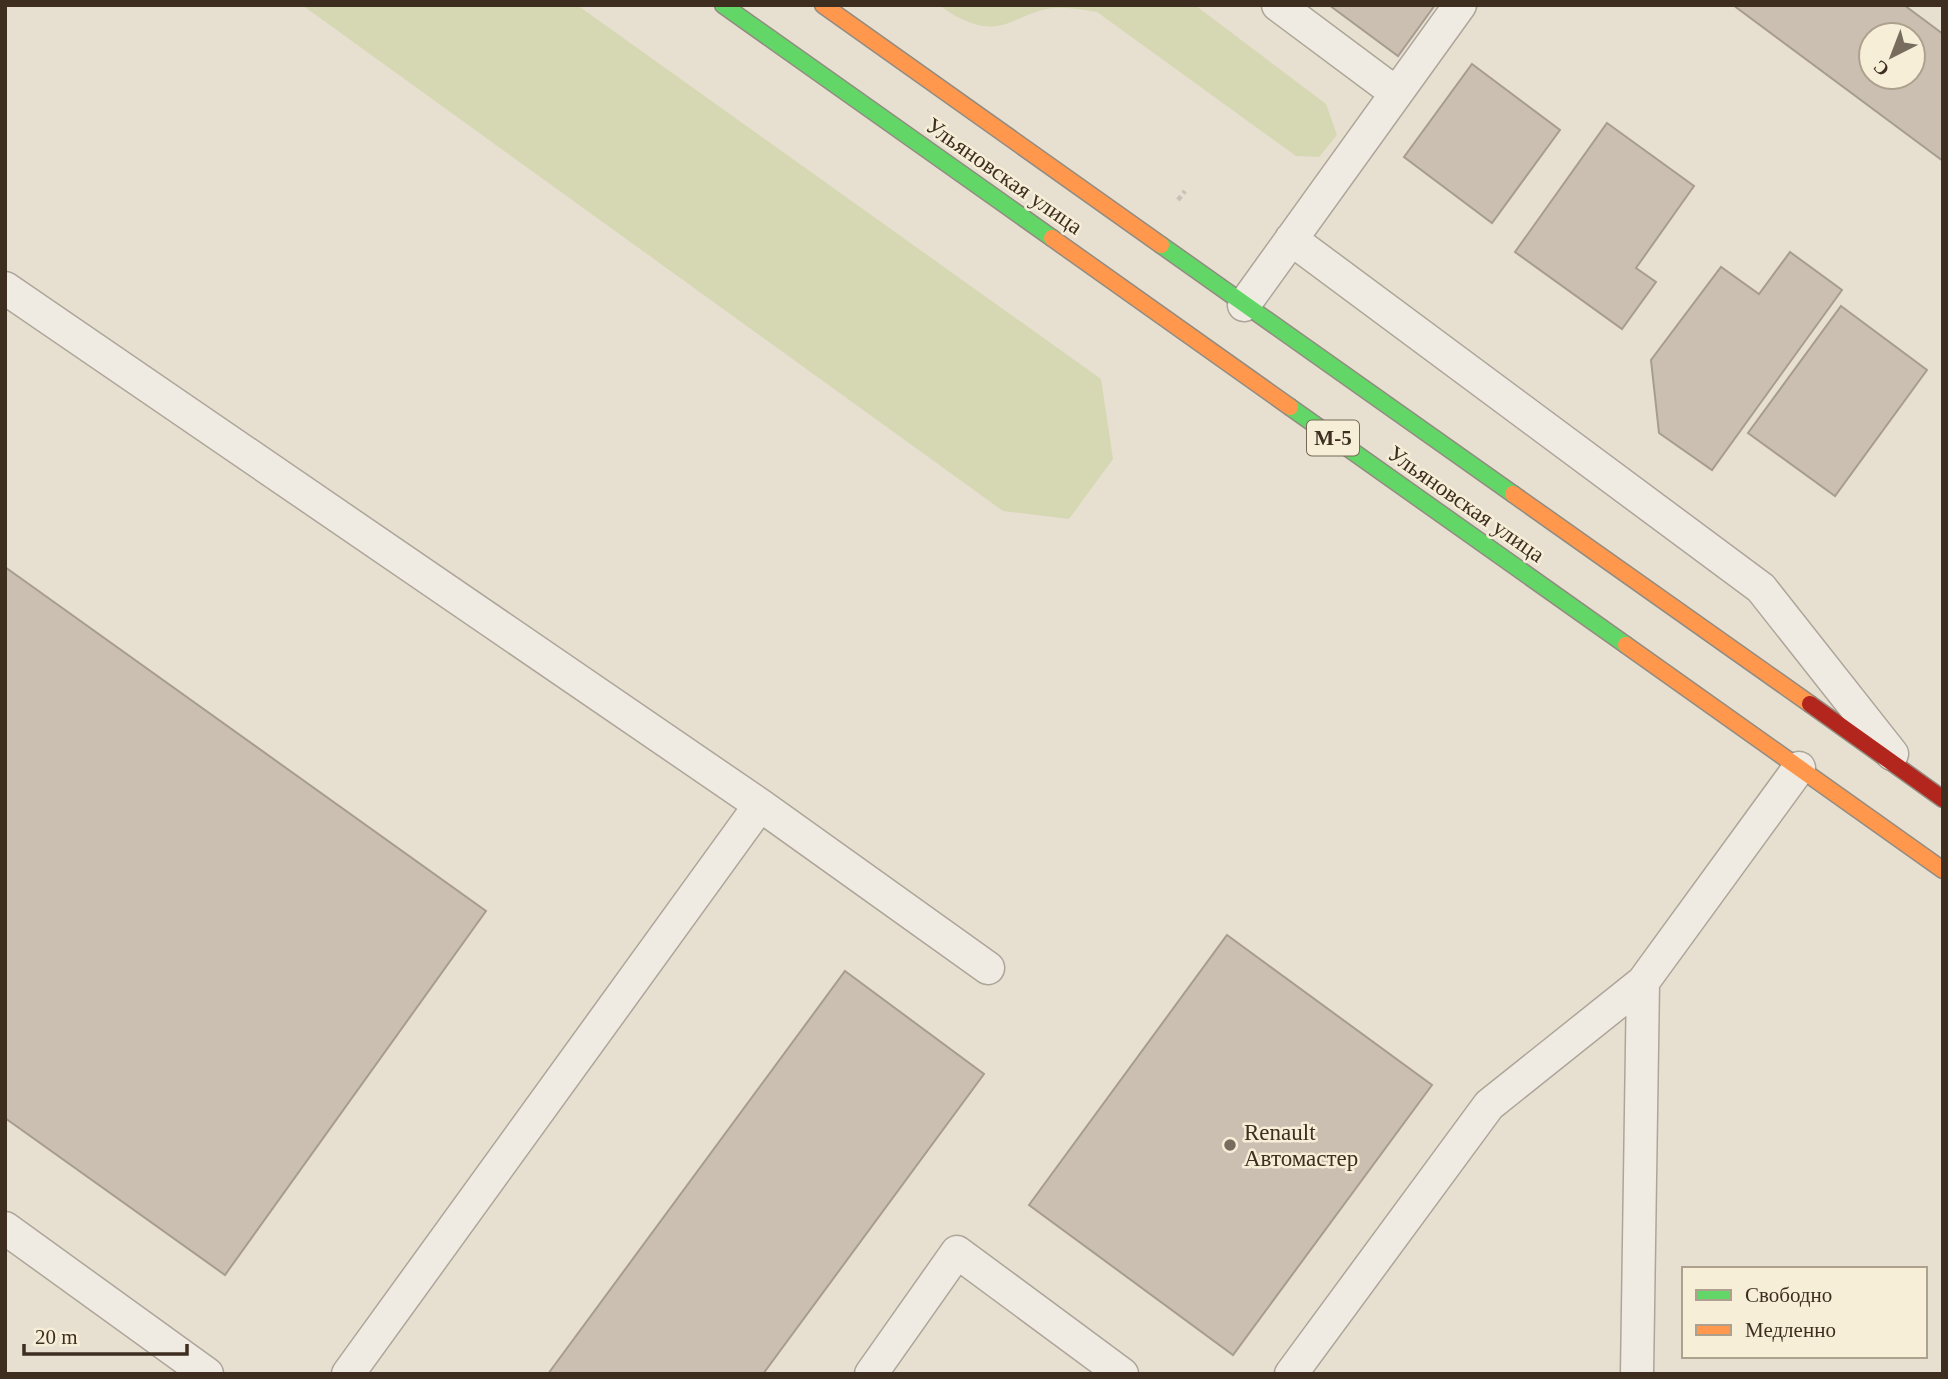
<svg xmlns="http://www.w3.org/2000/svg" width="1948" height="1379" font-family="Georgia,serif">
  <rect width="100%" height="100%" fill="#e7e0d1"/>
  <!-- green -->
  <path fill="#d6d7b3" d="M302 5H577L1101 379 1113 459 1069 519 1003 511Z
    M939 5H1195L1326 104 1337 135 1319 157 1296 156 1097 12C1079 9 1061 5 1042 10 1030 13 1018 20 1006 24 981 32 958 19 939 5Z"/>
  <!-- building -->
  <path fill="#cbbfb2" stroke="#a89c90" stroke-width="2" fill-rule="evenodd" d="M1329 5H1435L1398 56Z
    M1733 5H1904L1943 34V161ZM1871 35H1913V77H1871Z
    M1472 64 1560 130 1492 223 1404 157Z
    M1607 123 1694 186 1636 268 1656 282 1622 329 1515 252Z
    M1790 252 1842 290 1712 470 1659 433 1651 360 1721 267 1759 294Z
    M1841 306 1927 370 1835 496 1748 433Z
    M5 567 486 911 225 1275 5 1118Z
    M1227 935 1432 1085 1233 1355 1029 1205Z
    M845 971 984 1074 763 1374H548Z"/>
  <g fill="none" stroke-linecap="round" stroke-linejoin="round">
    <!-- lane casing -->
    <g stroke="#ada599" stroke-width="35">
      <path id="lane" d="M1278 5 1396 93
        M1291 239 1761 588 1892 754
        M5 288 760 805 988 968
        M1244 305 1460 5
        M5 1228 207 1374
        M348 1374 760 805
        M871 1374 957 1252 1122 1374
        M1291 1374 1489 1105 1643 982
        M1637 1374 1643 982 1799 768"/>
    </g>
    <!-- fast casing -->
    <g stroke="#928b80" stroke-width="19">
      <path id="fast" d="M723 5 1052 238
        M1161 245 1513 494
        M1290 407 1626 645"/>
    </g>
    <!-- slow casing -->
    <g stroke="#928b80" stroke-width="19">
      <path id="slow" d="M823 5 1161 245
        M1052 238 1290 407
        M1513 494 1810 704
        M1626 645 1943 870"/>
    </g>
    <!-- jam casing -->
    <g stroke="#928b80" stroke-width="19">
      <path id="jam" d="M1810 704 1943 799"/>
    </g>
    <!-- path -->
    <path stroke="#c8c2b9" stroke-width="4.5" stroke-dasharray="5 3.5" stroke-linecap="butt" d="M1178 200 1185 191"/>
    <!-- lane -->
    <use href="#lane" stroke="#efebe3" stroke-width="32"/>
    <!-- fast -->
    <use href="#fast" stroke="#63d668" stroke-width="16"/>
    <!-- slow -->
    <use href="#slow" stroke="#ff974d" stroke-width="16"/>
    <!-- jam -->
    <use href="#jam" stroke="#b3261e" stroke-width="16"/>
  </g>
  <!-- markers -->
  <circle fill="#786c5e" stroke="#f7eed8" stroke-width="2.5" cx="1230" cy="1145" r="7"/>
  <g text-anchor="middle" dominant-baseline="central" stroke-width="5" stroke-linejoin="round" paint-order="stroke">
    <!-- shield labels -->
    <rect fill="#f7eed8" stroke="#756857" stroke-width="2" x="1307" y="420.5" width="52" height="35" rx="5"/>
    <g font-size="21" font-weight="bold" fill="#3d2e20">
      <text x="1333" y="438">М-5</text>
    </g>
    <!-- street labels -->
    <g font-size="23" fill="#3d2e20" stroke="#f7eed8">
      <text transform="translate(1004 176) rotate(35)">Ульяновская улица</text>
      <text transform="translate(1466 504) rotate(35)">Ульяновская улица</text>
    </g>
    <!-- poi labels -->
    <g font-size="23" fill="#3d2e20" stroke="#f7eed8" text-anchor="start">
      <text x="1244" y="1132">Renault<tspan x="1244" dy="26">Автомастер</tspan></text>
    </g>
  </g>
  <!-- border -->
  <rect width="1948" height="1379" fill="none" stroke="#3d2e20" stroke-width="14"/>
  <!-- legend -->
  <rect x="1682" y="1267" width="245" height="91" fill="#f7eed8" stroke="#ada18e" stroke-width="2"/>
  <rect x="1696" y="1290" width="35" height="10" fill="#63d668" stroke="#ada18e" stroke-width="2"/>
  <text x="1745" y="1302" font-size="21" fill="#3d2e20">Свободно</text>
  <rect x="1696" y="1325" width="35" height="10" fill="#ff974d" stroke="#ada18e" stroke-width="2"/>
  <text x="1745" y="1337" font-size="21" fill="#3d2e20">Медленно</text>
  <!-- north arrow -->
  <g transform="translate(1892 56) rotate(222)"><circle r="33" fill="#f7eed8" stroke="#ada18e" stroke-width="2"/>
  <path d="M0-5L12 26L0 18L-12 26Z" fill="#786c5e"/>
  <text y="-10" font-size="19" font-weight="bold" text-anchor="middle" fill="#3d2e20">С</text>
  </g>
  <!-- scale -->
  <path d="M24 1344v10h163v-10" fill="none" stroke="#3d2e20" stroke-width="3.5"/>
  <text x="35" y="1344" font-size="21" fill="#3d2e20" stroke="#f7eed8" stroke-width="5" paint-order="stroke">20 m</text>
</svg>
